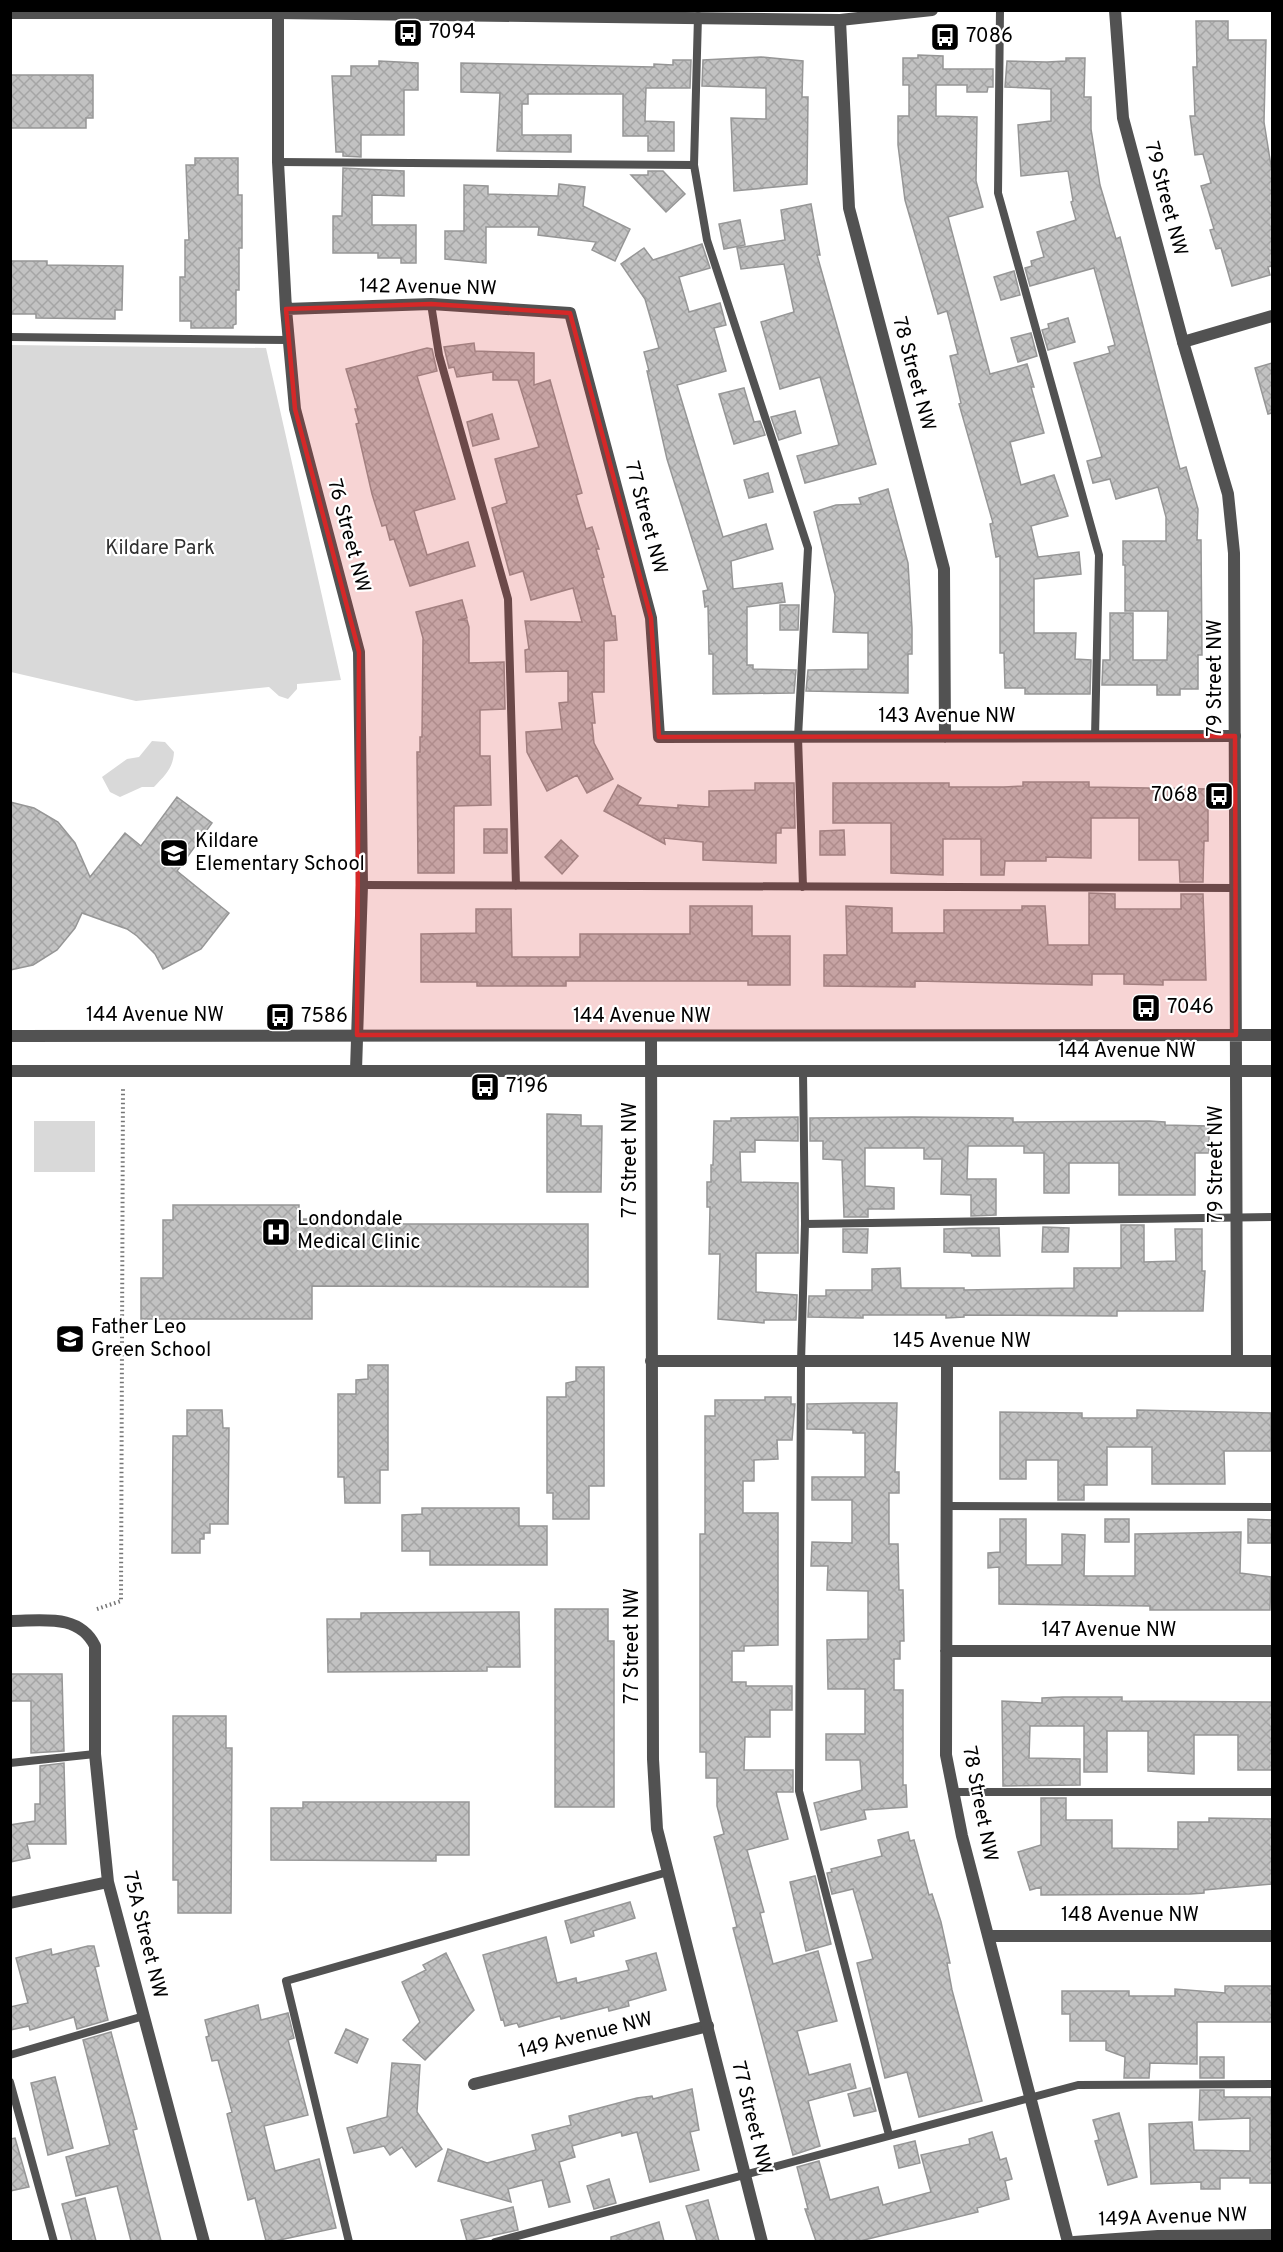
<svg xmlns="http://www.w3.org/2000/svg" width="1283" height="2252" font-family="Overpass,sans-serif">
  <defs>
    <pattern id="building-cross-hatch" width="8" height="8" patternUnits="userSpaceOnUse" patternTransform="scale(1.5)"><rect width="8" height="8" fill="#c2c2c2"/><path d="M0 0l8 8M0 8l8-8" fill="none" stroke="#a5a5a5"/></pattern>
  </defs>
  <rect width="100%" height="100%" fill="#fff"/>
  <!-- green -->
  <path fill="#d9d9d9" d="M11 345 266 348 341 680 297 684V689L288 699 279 696 269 687 136 701 11 672Z
    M152 741 165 742 174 752C173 769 165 775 154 787H142L120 797 110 792 102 777 127 759 139 757Z
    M34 1121H95V1172H34Z"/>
  <!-- building -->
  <path fill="url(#building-cross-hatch)" stroke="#969696" stroke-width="1.5" d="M1196 21H1228V40H1266L1264 122 1272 172V266L1268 267 1270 275 1232 286 1221 248 1216 249 1210 230 1214 229 1201 186 1211 183 1203 154 1195 155 1190 116H1195L1193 67H1197Z
    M918 55 943 56V69H993V87H988L987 92H967V85H936V116L977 117 976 181 983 207 948 217 990 374 1027 364 1034 387H1031L1044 433 1010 442 1021 485 1054 475 1068 516 1031 526 1038 557 1079 552 1081 574 1034 579V633H1076L1075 659 1091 660 1090 694H1025V688H1005L1004 653H1000V556L996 557 990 524 993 523 959 404 961 403 950 356 958 354 947 311 938 314 905 200 898 145V116H909V85H903V58H918Z
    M761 57 803 61 802 97H808L807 184 734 191 731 118 766 119V88L702 86 703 60Z
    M1066 58H1085L1084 97H1091V129L1100 185 1116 239 1120 237 1180 469 1186 467 1198 509 1197 540H1201L1202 655H1198V689H1180V695H1157V685H1102L1103 660H1110V613H1133V660H1167L1168 611H1125V565H1123V541H1166V517L1158 487 1116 499 1110 479 1093 483 1087 461 1102 457 1074 363 1110 353 1108 347 1115 345 1094 268 1030 286 1025 268 1032 266 1031 261 1044 257 1037 232 1076 220 1071 202 1073 201 1068 171 1021 176 1018 125 1051 121V89L1005 87 1007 61 1047 62 1066 61Z
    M673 60H691L690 88H646L645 121 674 122V151H648V136H623V94H528V104H522V135H571V152L497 151 500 93 461 92V63L654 67V64L673 65Z
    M379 61 418 63V90H404V135H361V157L343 156V152H336L332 76H351V66H379Z
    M10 75H93V118H86V128H10Z
    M195 158H238V195H242V248H239V290H236V324L233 325V328H191V321H180V277H185V240H189L186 165H195Z
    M343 168 404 171V196L372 195V225H416V263H401V258H378V253H333V216H342Z
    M648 171H663L685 194 666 212 631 175H648Z
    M559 184 585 187 583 206 630 229 615 261 592 250 596 242 538 235 539 227H486V263L445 259V231H464V185L488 186V194L558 196Z
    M811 204 820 255H817L876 464 805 483 797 456 839 445 820 377 780 389 761 322 794 312 784 264 741 269 737 248 785 240 781 210Z
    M740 220 745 245 724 249 719 224Z
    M702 244 710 268 679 277 689 312 720 303 726 325 714 328 726 371 677 385 723 537 766 524 773 549 731 561 733 589 782 583 785 602 747 607V665H753V669L796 670 794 693 713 694V654H709L708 606 705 607 703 591 708 590 667 459 647 371H649L644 352 659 348 645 299 621 264 644 248 653 260Z
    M10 261H47V265L123 266 122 310H115V319L36 318V314H10Z
    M1014 271 1020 295 1001 300 994 277Z
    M1068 318 1075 342 1048 350 1042 330 1049 328 1048 324Z
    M1031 333 1037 356 1018 362 1011 338Z
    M474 343 475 351 534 353V385L550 380 582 493 576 495 586 529 592 527 599 549H596L604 577 602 578 612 616H615L617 640 604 641V692H592L595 723H592L594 743 613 779 587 793 577 775 547 791 527 752 526 732 562 729 559 703 568 702V671L526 672 525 650 529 649 525 621 582 622 573 588 531 600 523 571 510 575 492 508 507 503 495 459 539 447 518 380H493V372L457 377 454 367 449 368 444 347Z
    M427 348 432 349 437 371 417 376 455 499 414 511 427 555 468 542 475 566 410 586 394 539 390 540 386 525 382 526 372 494 356 424 359 423 355 409H358L346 369Z
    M1272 363V413L1268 414 1255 368Z
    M744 388 754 422 760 421 765 435 734 444 719 394Z
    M795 411 801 433 779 440 771 417Z
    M492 414 499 439 473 446 467 422Z
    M768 473 773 492 749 498 744 480Z
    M888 489 908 563 912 628V654H908V693L806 691 808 670 868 669V633L833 632 835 595 814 512 836 505 861 504 859 498Z
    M462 600 467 618 458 620H467L469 627V663L504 662 505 709 480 710V756H490L491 805 454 806V873H418L417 752H420V737H422L423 638 416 612Z
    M780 605H799L798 630H780Z
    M1023 782H1089V787L1208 789V841H1204L1203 882H1180L1179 860H1139V818H1091V858L1046 857V861H1005L1004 875H981V839H943V875L891 873V823H833V783H949V787H1004L1023 786Z
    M755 783H794L795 828H781V833H776V863L703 860V842L664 838 665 844 604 811 618 785 641 798 637 805 678 808V805L709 807V791L755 790Z
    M177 797 212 823 177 871 229 913 201 949 163 969 155 954 137 936 127 929 82 913 75 928 57 950 33 965 10 970V802L34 808 58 822 75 843 90 877 125 833 141 846Z
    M484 829H507V853H484Z
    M844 830 845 855H820V831Z
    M561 840 578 856 562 874 545 857Z
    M1089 893 1115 894V909H1181V894H1203L1206 980H1163V985L1124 984V974H1092V985L915 981V987L824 986V955H847L846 906 892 908V933H944V910H1022V906H1045L1048 945H1089Z
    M690 906H752V936H790V985H748V981H566V986H477V982H421V934L476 933V909H511L512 957H580V934H690Z
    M547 1114 581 1115V1126H602L601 1192H547Z
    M798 1117V1141L755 1140V1152H740L741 1182 798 1183V1253H756V1292L797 1295 796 1320H764V1323L718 1319 720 1254H709L710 1207H707V1182H711V1165H713L714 1121H731V1118Z
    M912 1117 1013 1118V1122L1149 1121 1165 1122V1125L1209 1126V1153H1195V1195H1119V1163H1069V1193H1044V1153H1024V1146H968L967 1179H996V1215L971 1216V1195L941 1194 942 1159H924V1148H865V1186L894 1188V1209H868V1217H844L842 1160 823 1159V1141H810V1118Z
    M173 1205H299V1219H314V1224H588V1287L312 1286V1319H141V1278H163V1220H173Z
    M1121 1225H1144V1262L1176 1261 1175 1229H1202V1271H1205L1203 1311H1117V1316L964 1315V1317L946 1318V1315H863V1318L808 1317 809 1296H826V1290H872V1269L900 1268 901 1288H964V1290L1074 1288V1268H1121Z
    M1043 1227 1069 1228 1068 1252H1042Z
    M971 1228H999L1000 1256H972L971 1253 944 1252V1229Z
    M843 1229H868L867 1253 843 1252Z
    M368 1365H388V1470H380V1503H345L344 1477H338V1394H356V1380L368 1379Z
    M576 1367H604V1486H589V1519H553V1493H547V1397H566V1383L576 1381Z
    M765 1397H791V1404H795L792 1440H777L778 1459 754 1460V1481H743V1513H778V1645L744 1646V1651H732V1682H746V1686H792V1710H770V1737H745L744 1770H793V1792H776L788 1839 747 1850 764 1912 760 1913 773 1964 818 1951 837 2021 797 2031 809 2075 850 2064 856 2088 808 2101 820 2146 793 2155 733 1928 737 1927 714 1837 724 1834 717 1806V1778H706V1752H700V1534H705V1416H715V1400H765Z
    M853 1403H897L895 1472H899V1493H889V1544H898L899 1590H903L904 1641H900V1659H894V1690H903V1785H906L907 1807 864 1810 866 1819 821 1830 814 1803 862 1790 860 1760H826V1734H865V1689H828L827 1640 868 1639V1591L827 1590 828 1566H811L812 1542 852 1543V1500H812V1477H865V1433H853V1430L807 1429V1404Z
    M187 1410H222L223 1428H229L228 1524H210V1533H204V1539H200V1553H172L173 1436H187Z
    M1137 1410 1271 1413V1451H1224L1225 1484H1152V1447H1107V1485H1084V1500H1058V1460H1026V1479H1000V1412L1082 1413V1418H1137Z
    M422 1508H519V1526H547V1565H430V1551H402V1515L422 1514Z
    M1000 1519H1026V1565H1062V1534L1085 1535 1084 1576H1135V1534L1241 1532 1240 1573 1271 1577 1270 1610H1150V1606L999 1604V1567L988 1568V1553L1000 1552Z
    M1105 1519H1129V1542H1105Z
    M1248 1519 1272 1520 1271 1543H1248Z
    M555 1609H608V1641H614V1807H555Z
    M519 1612 520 1667H487V1671L328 1672 327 1619H361V1613Z
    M10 1674H62L64 1751 31 1753V1701H10Z
    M1063 1697H1122V1701L1272 1702V1770H1238V1735H1194V1774L1148 1771V1731H1107V1772H1084V1726H1030L1029 1758 1080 1759V1785L1003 1786 1002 1701 1042 1703V1698Z
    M173 1716H226V1748H232L231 1913H178V1880H173Z
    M64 1763 66 1844H27L30 1858 10 1862V1825L35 1821V1804H40V1766Z
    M1041 1798H1066V1820H1112V1848L1178 1849V1822H1209V1818L1272 1819V1884L1204 1890V1893L1190 1894 1041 1895V1887L1030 1890 1018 1852 1041 1845Z
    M303 1802H469V1855H436V1861L271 1860V1808H303Z
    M908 1832 910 1841 914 1840 929 1895 932 1894 941 1922 950 1963H947L952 1990 982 2101 919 2117 907 2072 885 2078 857 1963 873 1959 853 1889 832 1894 827 1873 832 1872 831 1869 882 1856 878 1840Z
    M815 1876 831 1944 806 1951 790 1882Z
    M630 1902 635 1918 593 1931 594 1936 571 1943 565 1921Z
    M546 1937 557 1983 576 1978 577 1983 629 1970 626 1961 656 1953 666 1990 628 2001 629 2006 609 2011 608 2007 561 2019 560 2016 519 2027 517 2023 505 2026 503 2019 501 2020 483 1955Z
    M88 1946H94L99 1966 95 1967 108 2020 77 2029 74 2017 30 2030 29 2026 10 2030V2007L28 2003 16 1958 51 1949 52 1955Z
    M446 1953 474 2010 425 2060 403 2040 420 2022 402 1982 426 1970 423 1965Z
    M1225 1986H1272V2022H1197V2064L1150 2063 1149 2078H1124L1125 2057 1106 2050V2041H1070V2014H1062V1991H1129V1996H1175V1989L1225 1993Z
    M258 2005 261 2020 288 2013 294 2038 288 2040 308 2115 264 2126 275 2171 319 2159 336 2228 275 2241H266L255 2198 248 2200 227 2114 232 2112 218 2060 212 2061 206 2037 209 2036 205 2020Z
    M346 2029 368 2039 357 2063 335 2053Z
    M111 2032 137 2129 133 2130 161 2241H131L117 2186 76 2196 66 2157 110 2145 83 2040Z
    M1200 2057H1224V2078H1200Z
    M392 2063 420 2065 417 2112 442 2149 416 2167 402 2147 390 2155 384 2146 354 2153 347 2128 387 2117Z
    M55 2077 73 2148 48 2155 31 2083Z
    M870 2088 876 2111 854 2116 848 2094Z
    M692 2089 699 2130 690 2132 699 2170 650 2182 637 2132 622 2136 621 2132 572 2146 575 2157 559 2162 570 2202 549 2207 542 2180 508 2189 511 2202 438 2181 448 2149 487 2163 536 2150 532 2135 571 2125 569 2116 637 2098 652 2096 653 2099Z
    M1200 2090H1224V2097H1271L1272 2183H1250V2178H1220V2189H1201V2182L1151 2184 1149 2124 1192 2122 1194 2150 1250 2151V2118L1199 2120Z
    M1119 2113 1137 2177 1108 2185 1095 2141 1099 2140 1093 2120Z
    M992 2132 1000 2160 1006 2158 1012 2179 1005 2181 1009 2199 977 2208 978 2212 860 2241H816L805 2209H808L797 2167 819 2161 830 2200 878 2187 883 2205 931 2192 921 2155 970 2144 969 2139Z
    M15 2138 29 2187 10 2191V2139Z
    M915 2141 920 2163 899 2168 894 2146Z
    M609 2179 616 2203 594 2209 587 2186Z
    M85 2198 96 2241H72L62 2204Z
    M708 2200 719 2241H697L686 2206Z
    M513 2207 518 2230 467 2241 461 2220Z
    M659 2222 664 2241H611V2237Z"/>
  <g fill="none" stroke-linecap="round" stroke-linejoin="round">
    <!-- path -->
    <path stroke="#747474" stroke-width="4" stroke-dasharray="1.5 3" stroke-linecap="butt" d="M97 1609 121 1601 123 1087"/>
    <!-- service -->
    <path stroke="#525252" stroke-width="8" d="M1000 10 998 193 1099 555 1095 737
      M698 16 694 165 707 240 808 548 798 737 803 887
      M278 162 694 165
      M431 304 439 355 508 599 516 886
      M10 337 288 340
      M362 885 1236 888
      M803 1072 805 1224 801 1362 799 1791 889 2135
      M805 1224 1272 1217
      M945 1506 1272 1507
      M10 1763 95 1754
      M954 1792H1272
      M10 2055 144 2016
      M10 2082 54 2242
      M349 2242 286 1981 668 1872
      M495 2242 1078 2085 1272 2084"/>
    <!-- minor -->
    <path stroke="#525252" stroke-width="12" d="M278 13V162L286 309 295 409 359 652 362 885 356 1070
      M840 20 849 208 944 569 945 737
      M286 309 431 304 570 313 651 618 659 737 1235 736
      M1183 342 1272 316
      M1236 1071 1237 1361
      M651 1361H1272
      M947 1362 946 1755 962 1836 1068 2242
      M10 1621C42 1621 79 1613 95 1646V1754L108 1882 204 2242
      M946 1651H1272
      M10 1903 108 1882
      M988 1936H1272
      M474 2084 708 2026"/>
    <!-- tertiary -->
    <path stroke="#525252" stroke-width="12" d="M1115 10 1123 118 1183 342 1228 494 1234 553 1236 1071
      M10 13H278L840 20 932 10
      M10 1036 1272 1035
      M651 1037 653 1759 657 1829 762 2242
      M10 1071H1272
      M1074 2242 1158 2236 1272 2235"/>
  </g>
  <!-- marked area -->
  <path fill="#d62828" fill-opacity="0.2" stroke="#d62828" stroke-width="4.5" stroke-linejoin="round" d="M431 304 570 313 651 618 659 737 1235 736 1236 1035H357L359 652 295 409 286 309Z"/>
  <!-- icons -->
  <defs>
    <g id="bus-square" transform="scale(1.5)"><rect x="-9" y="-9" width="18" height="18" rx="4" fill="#000" stroke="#fff"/><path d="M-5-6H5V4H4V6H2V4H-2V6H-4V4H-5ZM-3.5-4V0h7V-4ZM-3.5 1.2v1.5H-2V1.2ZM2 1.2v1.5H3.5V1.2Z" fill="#fff"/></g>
    <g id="school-square" transform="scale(1.5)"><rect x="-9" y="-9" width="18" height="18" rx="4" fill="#000" stroke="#fff"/><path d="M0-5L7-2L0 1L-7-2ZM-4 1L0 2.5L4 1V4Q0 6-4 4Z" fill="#fff"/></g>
    <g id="hospital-square" transform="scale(1.5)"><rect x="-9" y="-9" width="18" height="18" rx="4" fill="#000" stroke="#fff"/><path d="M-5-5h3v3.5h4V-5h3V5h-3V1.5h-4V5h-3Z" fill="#fff"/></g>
  </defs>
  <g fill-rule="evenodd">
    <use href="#bus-square" x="408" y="33"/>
    <use href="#bus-square" x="945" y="37"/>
    <use href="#bus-square" x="1219" y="796"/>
    <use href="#school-square" x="174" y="853"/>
    <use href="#bus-square" x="1146" y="1008"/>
    <use href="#bus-square" x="280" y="1017"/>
    <use href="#bus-square" x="485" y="1087"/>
    <use href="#hospital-square" x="276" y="1232"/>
    <use href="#school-square" x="70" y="1339"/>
  </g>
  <g text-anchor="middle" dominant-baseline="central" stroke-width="4.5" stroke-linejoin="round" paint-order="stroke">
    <!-- poi labels -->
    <g font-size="20" fill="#000" stroke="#fff" text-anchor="start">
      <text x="429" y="33">7094</text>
      <text x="966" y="37">7086</text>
      <text x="1198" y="796" text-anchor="end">7068</text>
      <text x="195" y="842">Kildare<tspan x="195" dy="23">Elementary School</tspan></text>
      <text x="1167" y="1008">7046</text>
      <text x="301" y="1017">7586</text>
      <text x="506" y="1087">7196</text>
      <text x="297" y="1220">Londondale<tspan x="297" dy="23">Medical Clinic</tspan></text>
      <text x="91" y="1328">Father Leo<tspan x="91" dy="23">Green School</tspan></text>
    </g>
    <!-- street labels -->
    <g font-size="20" fill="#000" stroke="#fff">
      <text transform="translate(1165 199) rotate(75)">79 Street NW</text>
      <text transform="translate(428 288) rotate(1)">142 Avenue NW</text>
      <text transform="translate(913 374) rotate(75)">78 Street NW</text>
      <text transform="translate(645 518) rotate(75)">77 Street NW</text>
      <text transform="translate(348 536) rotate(75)">76 Street NW</text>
      <text transform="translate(1216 678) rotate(-90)">79 Street NW</text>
      <text x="947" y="717">143 Avenue NW</text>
      <text x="155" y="1016">144 Avenue NW</text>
      <text x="642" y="1017">144 Avenue NW</text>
      <text x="1127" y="1052">144 Avenue NW</text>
      <text transform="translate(631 1160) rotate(-90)">77 Street NW</text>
      <text transform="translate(1217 1164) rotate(-90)">79 Street NW</text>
      <text x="962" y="1342">145 Avenue NW</text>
      <text x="1109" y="1631">147 Avenue NW</text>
      <text transform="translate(633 1646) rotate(-90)">77 Street NW</text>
      <text transform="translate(979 1804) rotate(79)">78 Street NW</text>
      <text x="1130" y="1916">148 Avenue NW</text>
      <text transform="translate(144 1935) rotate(76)">75A Street NW</text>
      <text transform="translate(586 2036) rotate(-14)">149 Avenue NW</text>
      <text transform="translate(751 2118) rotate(76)">77 Street NW</text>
      <text transform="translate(1173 2218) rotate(-2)">149A Avenue NW</text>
    </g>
    <!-- park labels -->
    <g font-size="20" fill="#303030" stroke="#fff">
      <text x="160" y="549">Kildare Park</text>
    </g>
  </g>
  <!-- border -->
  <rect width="1283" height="2252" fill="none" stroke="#000000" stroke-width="24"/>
</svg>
